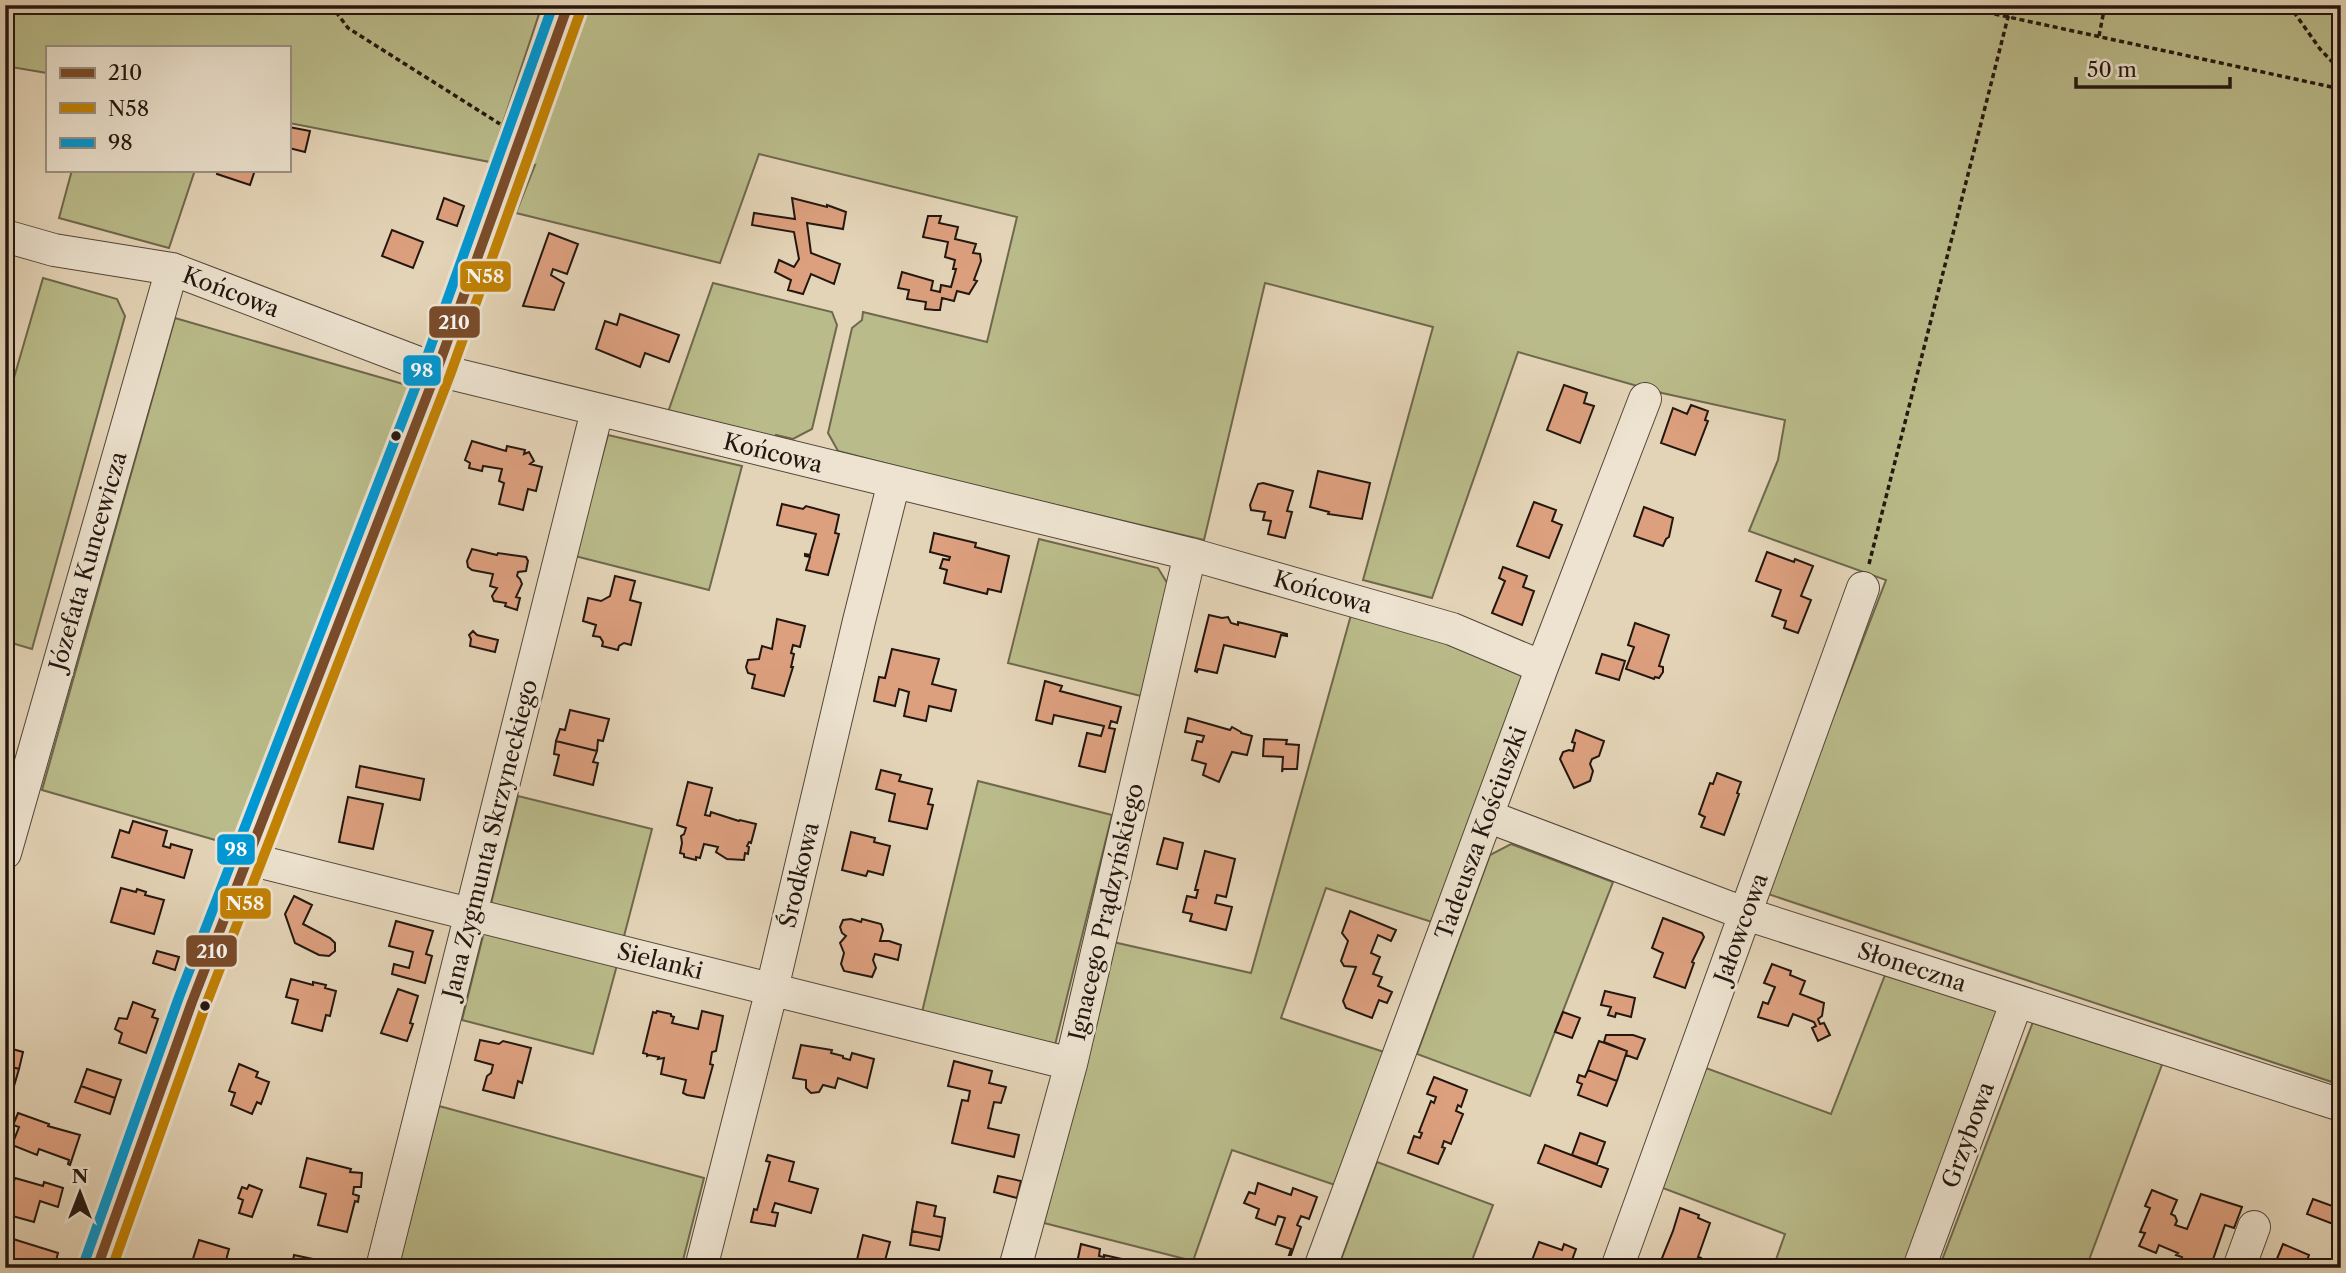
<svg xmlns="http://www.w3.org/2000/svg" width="2346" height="1273" font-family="'Libre Caslon Text',serif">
  <rect width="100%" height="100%" fill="#e4d4b7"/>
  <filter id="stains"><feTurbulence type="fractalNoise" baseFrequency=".00286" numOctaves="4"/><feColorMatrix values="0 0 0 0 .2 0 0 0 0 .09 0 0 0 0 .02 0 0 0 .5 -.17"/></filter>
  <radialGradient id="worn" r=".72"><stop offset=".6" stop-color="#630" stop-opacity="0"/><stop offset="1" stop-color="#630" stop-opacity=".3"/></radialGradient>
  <!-- green -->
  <path fill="#babb8a" stroke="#6e684c" stroke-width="2" d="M5 5H542L490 162 289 123V47H47V73L5 66Z
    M581 5H2341V1085L1765 893 1886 580 1749 531 1778 460 1785 420 1662 393 1518 352 1432 598 1363 580 1433 327 1265 283 1204 540 941 478 838 451 828 433 852 328 862 320 863 312 987 342 1017 217 759 154 720 263 516 213 535 165 519 169Z
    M72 170H195L169 248 59 218Z
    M43 278 117 299 125 316 32 649 5 641V386L11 388Z
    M713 283 832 312 837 325 812 429 793 439 776 435 773 441 667 415Z
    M175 318 410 386 236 846 42 790Z
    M608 435 742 466 709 590 575 556Z
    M1039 539 1158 568 1169 586 1141 696 1008 663Z
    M1351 615 1415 631 1528 673 1435 923 1326 888 1281 1018 1387 1053 1338 1186 1232 1150 1193 1261 1044 1223 1113 942 1251 973Z
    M978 781 1112 815 1055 1045 922 1012Z
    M518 796 652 829 623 940 490 908Z
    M1511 844 1613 882 1530 1096 1417 1054 1490 855Z
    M484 932 617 965 593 1054 462 1020Z
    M1885 975 2001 1012 1905 1268H1773L1785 1234 1660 1187 1706 1068 1831 1114Z
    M2033 1022 2163 1062 2086 1268H1939Z
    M439 1106 704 1178 681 1268H398Z
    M1377 1162 1493 1205 1469 1268H1338Z"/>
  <!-- building -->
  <path fill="#dda07f" stroke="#23160f" stroke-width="2" d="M289 127 310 131 305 152 289 148Z
    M218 170H255L250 185 217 174Z
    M444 198 464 206 457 226 437 219Z
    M792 198 827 207V205L846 212 843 229 807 223 811 253 840 264 834 284 811 274 803 294 788 290 791 280 775 272 779 260 794 267 799 259 794 232 752 225 754 213 795 219Z
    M928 216H941L939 223 958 227 955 239 976 244 973 253 980 254 981 261 974 280 977 281 969 294 957 291 954 301 942 298 940 310H935L925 309 926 302 907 299 909 290 898 288 902 272 933 281 931 290 940 292 941 285 951 287 956 269H953L955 260 945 257 948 242 923 237Z
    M392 230 423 242 413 268 382 256Z
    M549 233 578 244 567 274 553 269 551 275 564 283 554 310 523 306Z
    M620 314 679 335 669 362 645 353 640 367 596 349 605 321 617 325Z
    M1564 385 1587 393 1584 403 1594 406 1580 443 1547 430Z
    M1691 405 1708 411 1705 420 1708 421 1695 455 1661 443 1673 408 1687 414Z
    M472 441 506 451 507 446 525 450 524 454 529 452 534 461 530 464 542 467 536 491 528 489 523 510 499 504 504 483 499 481 502 469 483 466 482 471 469 468 470 463 465 460Z
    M1318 471 1370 483 1362 519 1328 514 1329 512 1310 507Z
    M1263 483 1293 491 1287 511 1292 512 1285 538 1268 534 1271 521 1263 520 1265 512 1251 510 1250 505 1258 484Z
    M1534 502 1556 510 1552 521 1562 525 1549 558 1517 546Z
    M782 504 803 509 806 506 839 515 835 533 839 534 828 575 806 570 810 557 805 556V554L810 555 816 534 777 525Z
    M1644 507 1673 518 1669 537 1666 539 1663 546 1634 536Z
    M934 533 976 543 975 547 1009 556 1001 592 988 589 987 594 944 583 947 570 940 568 943 559 949 560 950 557 930 552Z
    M472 549 497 555 498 553 526 557 528 561 526 571 518 572 517 576 520 579 522 584 516 597 520 598 517 610 505 606 506 603 494 601 492 596 497 588 490 586 493 574 472 570 468 567 467 561Z
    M1767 552 1794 562 1795 559 1813 566 1801 596 1811 600 1798 633 1784 628 1786 621 1772 616 1781 590 1756 581Z
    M1503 567 1527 576 1523 587 1534 591 1522 625 1492 613 1505 581 1499 578Z
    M615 576 635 581 630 600 641 603 631 645 624 643 619 646 618 650 602 646 603 642 600 637 593 636 596 625 583 621 588 598 601 601 610 596Z
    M1209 615 1222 618 1228 617 1231 623 1238 625V622L1287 634V636L1281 635 1275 657 1224 645 1217 673 1198 669 1197 672 1195 671Z
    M777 619 805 626 800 647 793 645 791 653 794 654 791 667H793L784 696 752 688 755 675 748 673 746 667 748 660 759 659 762 646 772 649Z
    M1635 623 1669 635 1659 666 1663 667V672L1659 678 1655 677 1654 679 1626 669 1634 647 1628 645Z
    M473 631 477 635 498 640 495 652 470 646 471 639 469 635Z
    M892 649 939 659 932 684 956 690 951 711 929 706 926 721 904 716 909 692 899 689 895 706 874 701 879 677 885 678Z
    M1602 654 1625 661 1619 680 1596 673Z
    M1045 681 1062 686 1060 691 1121 707 1117 723 1111 721 1109 728 1115 729 1105 772 1079 766 1087 733 1101 736 1104 726 1054 715 1052 724 1036 720Z
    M570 710 609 719 603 741 598 740 597 751 556 741 560 729 565 730Z
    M1188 718 1230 730 1232 727 1241 732V733L1252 736 1247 755 1232 752 1219 782 1203 775 1206 764 1192 760 1197 741 1202 742 1204 736 1185 732Z
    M1576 730 1604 741 1599 756 1592 759 1590 764 1593 771 1590 781 1574 788 1560 759 1563 752 1569 750 1573 751 1575 743 1572 742Z
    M1264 739 1287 740 1286 744 1299 745 1297 769H1283L1282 772 1283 757 1263 756Z
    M556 741 597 751 593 762 598 763 593 785 554 775 559 755 554 754Z
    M360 766 424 779 420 800 356 787Z
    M881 770 901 775 899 781 932 789 928 804 933 805 927 829 889 821 895 794 876 789Z
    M1717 773 1741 782 1737 793 1739 794 1724 835 1701 827 1705 817 1699 814 1710 783 1713 784Z
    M688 782 712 788 705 815 710 816 711 812 739 821 740 820 756 824 751 843 749 842 747 846 749 847 748 854 745 853 744 860 727 859 716 852 718 847 704 844 700 858 696 857V860L684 857V854L680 853 682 843 681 836 684 834 686 828 677 825Z
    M348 797 383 804 373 849 339 842Z
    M133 821 167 831 163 846 170 848 171 844 192 850 184 878 112 857 120 830 129 833Z
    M851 832 875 838 874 842 890 846 883 875 868 871 866 876 842 870Z
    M1164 838 1183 843 1177 869 1157 864Z
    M1205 851 1235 859 1226 897 1217 895 1215 903 1232 907 1226 930 1190 921 1192 914 1183 912 1187 896 1196 898 1198 890H1195Z
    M121 888 136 892 137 889 146 892 145 895 164 900 154 934 111 922Z
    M294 896 312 905 303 924 330 938 335 943V951L329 956 319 955 295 943 285 914Z
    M1350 911 1396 930 1391 941 1378 935 1371 953 1380 957 1373 974 1382 977 1378 986 1392 992 1387 1003 1379 1000 1372 1018 1346 1008 1343 1001 1356 967 1344 966 1341 961 1348 941 1342 933Z
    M1663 918 1702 933 1704 937 1692 962 1694 963 1685 988 1654 977 1663 953 1652 948Z
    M851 919 861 922 862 919 881 924 883 930 880 941H889L901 945 898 960 875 954 873 960 876 968 872 977 844 971 841 964 844 953 840 943 846 936 842 933 840 927 843 920Z
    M396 921 433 931 426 954 432 956 425 983 392 974 394 964 409 968 413 952 389 946Z
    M157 951 179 957 175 970 153 963Z
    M1772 964 1791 971 1790 975 1805 981 1800 994 1824 1003 1822 1016 1818 1019 1820 1024 1824 1023 1830 1035 1818 1041 1812 1028 1816 1026 1814 1022 1793 1014 1788 1026 1758 1017 1763 1002 1768 1004 1775 987 1764 983Z
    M291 979 313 985V982L326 985 325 988 336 991 330 1016 326 1015 322 1031 292 1023 298 1000 286 997Z
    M398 989 418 996 410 1023 413 1024 407 1041 381 1033Z
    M1605 991 1635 998 1631 1017 1616 1013 1615 1017 1608 1015 1611 1007 1601 1005Z
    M133 1002 155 1010 152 1017 158 1019 146 1053 119 1043 122 1033 115 1029 119 1018 127 1019Z
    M657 1011 671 1014V1016L674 1017 672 1023 698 1029 702 1011 723 1016 716 1051 712 1052 710 1064 713 1065 704 1098 687 1095 683 1093 686 1080 661 1074 664 1058 658 1059 659 1057 649 1055 647 1056V1054L643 1053 653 1012 656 1013Z
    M1563 1012 1580 1018 1572 1038 1555 1032Z
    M1606 1035H1633L1645 1039 1637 1059 1626 1055 1627 1051 1604 1042Z
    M480 1040 499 1044 503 1041 531 1048 522 1083 518 1081 514 1098 483 1090 487 1076 491 1073 493 1065 475 1060Z
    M1599 1041 1627 1051 1617 1081 1588 1070Z
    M801 1045 832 1050 831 1053 843 1056V1058L850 1060 852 1053 874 1059 867 1088 838 1078 835 1088 823 1085 819 1092 811 1093 806 1088V1080L793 1078Z
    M5 1047 23 1052 19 1069 5 1065Z
    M954 1061 992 1071 989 1083 1006 1087 1001 1103 994 1102 988 1128 1019 1135 1014 1157 952 1143 962 1100 968 1101 970 1091 948 1086Z
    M239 1064 258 1072 256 1077 269 1082 261 1104 257 1102 252 1114 231 1105 235 1093 229 1091Z
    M5 1065 19 1069 14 1086 5 1083Z
    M87 1069 121 1080 115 1098 81 1086Z
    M1588 1070 1617 1081 1607 1106 1578 1095 1582 1084 1577 1082 1579 1075 1585 1077Z
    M1434 1077 1467 1090 1461 1107 1458 1105 1456 1111 1463 1114 1451 1144 1444 1141 1442 1147 1445 1148 1438 1164 1408 1153 1414 1136 1420 1138 1422 1133 1419 1132 1431 1101 1434 1103 1436 1097 1427 1094Z
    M81 1086 115 1098 110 1114 75 1102Z
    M18 1113 49 1124 48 1126 80 1135 70 1165 68 1164 69 1160 39 1149 37 1155 12 1145 19 1127 13 1125Z
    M1580 1133 1605 1142 1597 1164 1572 1155Z
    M1545 1145 1608 1169 1601 1187 1538 1163Z
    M768 1155 794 1162 789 1181 818 1189 811 1213 775 1203 772 1212 778 1213 775 1226 751 1222 754 1209 757 1210 770 1162 766 1161Z
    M307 1158 351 1169 350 1172 362 1173 361 1187H354L353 1194 359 1196 358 1202 355 1201 347 1232 318 1225 326 1194 300 1187Z
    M998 1176 1021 1181 1017 1198 994 1192Z
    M15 1178 43 1186 44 1182 63 1188 58 1207 40 1201 34 1222 5 1214V1188L11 1190Z
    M1258 1183 1291 1195 1293 1188 1317 1197 1309 1219 1301 1216 1297 1225 1301 1227 1291 1255H1289L1291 1249 1276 1244 1285 1218 1278 1216 1275 1225 1256 1218 1259 1209 1244 1203 1249 1192 1255 1194Z
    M249 1185 262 1190 252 1217 239 1213 243 1200 238 1198 242 1187 247 1189Z
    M2152 1190 2177 1200 2171 1214 2175 1216 2177 1221 2175 1225 2187 1229 2201 1194 2242 1207 2234 1228 2225 1225 2210 1268 2202 1266V1268H2178L2182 1257 2176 1255 2178 1253 2159 1245 2156 1253 2139 1246 2145 1233 2140 1232 2150 1208 2145 1206Z
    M2313 1199 2338 1208 2333 1224 2307 1214Z
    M917 1202 936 1206 934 1216 945 1218 942 1237 912 1231Z
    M1680 1208 1699 1215 1698 1218 1710 1223 1698 1257 1701 1258 1698 1268H1658L1673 1231Z
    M912 1231 942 1237 939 1250 910 1245Z
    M863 1235 890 1242 883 1268H855Z
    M13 1239 58 1253 54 1268H5V1258L8 1259Z
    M199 1240 229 1249 224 1268H190Z
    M1539 1242 1562 1250 1564 1244 1576 1249 1569 1268H1529Z
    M1081 1244 1100 1249 1099 1256 1104 1257V1255L1122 1259 1120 1268H1057L1059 1261 1080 1267 1081 1261 1078 1258Z
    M2283 1244 2309 1255 2304 1268H2280L2274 1266Z
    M294 1255 327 1262 325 1268H295L296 1266 292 1265Z"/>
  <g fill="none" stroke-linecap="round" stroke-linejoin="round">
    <!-- minor casing -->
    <g stroke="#534639" stroke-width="34">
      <path id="minor" d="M5 236 54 250 172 269 437 370 1190 554 1452 629 1542 667
        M1487 816 1746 914 2341 1105
        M5 853 172 269
        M249 859 1071 1064
        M97 1268 192 1002 437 370 568 5
        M382 1268 597 411
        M701 1268 772 989 859 621 894 482
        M1015 1268 1071 1064 1190 554
        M1320 1268 1542 667 1645 399
        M1617 1268 1863 588
        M1919 1268 2017 1001
        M2239 1268 2254 1227"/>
    </g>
    <!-- path -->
    <path stroke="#23160f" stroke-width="3.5" stroke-dasharray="5 3.5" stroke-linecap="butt" d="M331 5 348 28 500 124
      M1953 5 2341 89
      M2289 5 2320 49 2341 71
      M2099 36 2105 5
      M1869 564 2008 17 2026 5"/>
    <!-- minor -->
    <use href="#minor" stroke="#ede3d0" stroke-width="32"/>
    <!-- bus-1 casing -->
    <g stroke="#ede3d0" stroke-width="16">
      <path id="bus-1" d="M97 1268 192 1002 437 370 568 5"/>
    </g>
    <!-- bus-2 casing -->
    <g stroke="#ede3d0" stroke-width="16">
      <path id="bus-2" d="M112 1268 205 1007 450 375 581 10"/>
    </g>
    <!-- bus-3 casing -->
    <g stroke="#ede3d0" stroke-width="16">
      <path id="bus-3" d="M84 1263 179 997 424 365 553 5"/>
    </g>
    <!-- bus-1 -->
    <use href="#bus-1" stroke="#7a4b2a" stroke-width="10"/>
    <!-- bus-2 -->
    <use href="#bus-2" stroke="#c28204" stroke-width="10"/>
    <!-- bus-3 -->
    <use href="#bus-3" stroke="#0098d4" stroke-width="10"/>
  </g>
  <!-- markers -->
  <g fill="#23160f" stroke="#ede3d0" stroke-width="2.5">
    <circle cx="396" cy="436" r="6"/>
    <circle cx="205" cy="1006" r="6"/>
  </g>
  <g text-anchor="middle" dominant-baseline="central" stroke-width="6" stroke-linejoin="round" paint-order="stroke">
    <!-- street labels -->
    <g font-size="23" fill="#23160f" stroke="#ede3d0">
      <text transform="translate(231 292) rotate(21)">Końcowa</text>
      <text transform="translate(773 453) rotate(14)">Końcowa</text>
      <text transform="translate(88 561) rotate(-74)">Józefata Kuncewicza</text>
      <text transform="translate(1323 592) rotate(16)">Końcowa</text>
      <text transform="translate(1481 833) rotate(-70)">Tadeusza Kościuszki</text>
      <text transform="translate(490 839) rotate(-76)">Jana Zygmunta Skrzyneckiego</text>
      <text transform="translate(799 875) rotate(-77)">Środkowa</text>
      <text transform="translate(1106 912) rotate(-77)">Ignacego Prądzyńskiego</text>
      <text transform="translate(1741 928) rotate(-70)">Jałowcowa</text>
      <text transform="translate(660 961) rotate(14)">Sielanki</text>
      <text transform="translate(1912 967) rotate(18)">Słoneczna</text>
      <text transform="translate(1968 1135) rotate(-70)">Grzybowa</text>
    </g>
  </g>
  <g stroke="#ede3d0" stroke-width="2.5">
    <rect x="459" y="260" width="53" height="33" rx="7" fill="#c28204"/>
    <rect x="428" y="305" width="53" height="34" rx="7" fill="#7a4b2a"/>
    <rect x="402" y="354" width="40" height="33" rx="7" fill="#0098d4"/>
    <rect x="216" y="833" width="40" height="33" rx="7" fill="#0098d4"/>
    <rect x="219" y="887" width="53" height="33" rx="7" fill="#c28204"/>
    <rect x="185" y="934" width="53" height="34" rx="7" fill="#7a4b2a"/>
  </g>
  <g font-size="19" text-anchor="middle" font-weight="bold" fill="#fff">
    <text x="485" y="283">N58</text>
    <text x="454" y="329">210</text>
    <text x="422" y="377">98</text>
    <text x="236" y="856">98</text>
    <text x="245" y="910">N58</text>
    <text x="212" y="958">210</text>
  </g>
  <!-- margin -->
  <rect width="2346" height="1273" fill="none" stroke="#e4d4b7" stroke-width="28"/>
  <rect x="7" y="7" width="2332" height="1259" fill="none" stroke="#23160f" stroke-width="3.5"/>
  <rect x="14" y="14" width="2318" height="1245" fill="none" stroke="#23160f" stroke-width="2"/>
  <!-- legend -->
  <rect x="46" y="46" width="245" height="126" fill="#ede3d0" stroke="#9c9183" stroke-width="2"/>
  <rect x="60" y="68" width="35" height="10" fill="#7a4b2a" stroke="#9c9183" stroke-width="2"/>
  <text x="108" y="80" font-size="21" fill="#23160f">210</text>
  <rect x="60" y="103" width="35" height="10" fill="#c28204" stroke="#9c9183" stroke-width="2"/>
  <text x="108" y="116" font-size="21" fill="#23160f">N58</text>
  <rect x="60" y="138" width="35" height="10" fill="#0098d4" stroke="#9c9183" stroke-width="2"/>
  <text x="108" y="150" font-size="21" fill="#23160f">98</text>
  <!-- north arrow -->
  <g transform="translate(80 1193)" stroke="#ede3d0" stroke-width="5" paint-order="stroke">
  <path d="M0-5L12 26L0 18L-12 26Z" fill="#23160f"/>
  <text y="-10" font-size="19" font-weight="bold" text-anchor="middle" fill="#23160f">N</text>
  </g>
  <!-- scale -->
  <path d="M2076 77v10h154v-10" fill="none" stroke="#23160f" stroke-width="3.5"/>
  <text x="2087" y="77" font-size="21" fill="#23160f" stroke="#ede3d0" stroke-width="5" paint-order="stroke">50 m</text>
  <rect width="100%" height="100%" filter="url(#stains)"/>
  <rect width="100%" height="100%" fill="url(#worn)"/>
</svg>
